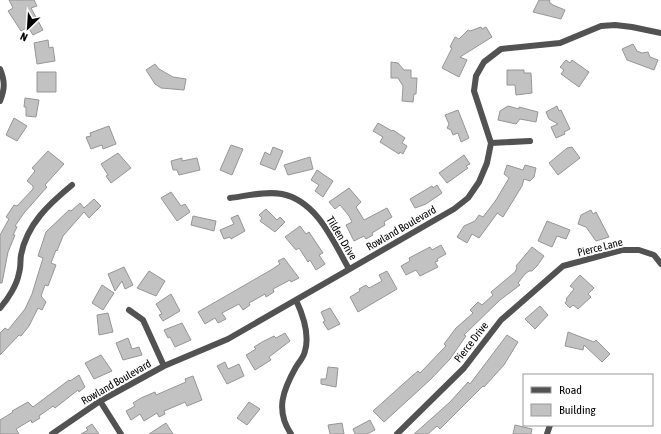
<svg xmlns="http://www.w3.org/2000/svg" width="661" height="434" font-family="'Asap Condensed',sans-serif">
  <rect width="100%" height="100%" fill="#fff"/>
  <!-- building -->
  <path fill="#c2c2c2" stroke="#969696" d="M9 0H34L37 6 31 8 43 30 33 35 28 27 21 31 8 11 13 8Z
    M539 0H550L549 2 553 5 565 10 561 19 533 12Z
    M481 27 482 29 486 27 492 37 460 57 467 60 459 77 442 68 452 48 450 47 455 37 459 39 468 30 470 31Z
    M48 40 49 48 53 47 55 61 37 64 34 43Z
    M633 44 637 51 642 53 648 52 650 57 658 60 654 70 627 60 622 49Z
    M566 60 570 63 572 60 589 72 579 87 561 74 564 70 560 67Z
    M391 62 398 63 404 70H411V78H417L416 94H414L413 102 402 101 403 86 398 78H391Z
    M155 64 159 69 173 77 186 79 184 90 161 88 155 84 146 70Z
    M507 70H524V73H531L532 93 516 95 515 85H507Z
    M37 72H56V92H37Z
    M25 98 39 100 36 117 26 116V107H24Z
    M508 106 519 109V107L538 112 536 122 520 119 516 124 498 120 500 111Z
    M557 106 559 111 561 110 570 129 564 132 565 134 556 138 551 127 558 124 549 119 546 112Z
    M458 110 469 138 461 142 458 133 453 135 451 130 447 128 449 124 445 115Z
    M14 118 27 126 17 141 6 135Z
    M378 123 392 131 393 130 405 138 402 143 407 146 403 154 400 152 399 154 380 142 383 137 373 131Z
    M109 126 116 144 103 149 102 145 91 149 86 137 91 136 90 133Z
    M231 145 243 149 232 175 220 170Z
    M273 147 283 151 275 170 260 164 265 152 270 155Z
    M572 147 580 158 558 175 549 163 567 148Z
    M48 151 64 164 45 185 47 187 24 213 15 226 17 227 13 235H15L8 252 2 283H0V235L9 219 6 217 14 205 17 206 33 189V186L27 181 35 171 32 168Z
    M118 153 131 168 111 183 106 176 108 175 101 164Z
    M464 155 470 164 466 166 468 168 447 183 439 173Z
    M310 157 313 169 288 175 284 165Z
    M182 158V161L197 158 200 170 179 175 177 170H173L171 161Z
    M507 165 523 170 525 165 536 168 534 177 530 181 524 179 522 186 503 217 497 213 496 215 479 238 472 234 467 243 457 237 464 226 475 221 479 215 483 217 496 200 509 178 504 174Z
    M317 170 333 181 323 197 315 191 319 185 311 180Z
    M437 185 442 193 426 204 415 208 410 199 432 186 433 188Z
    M349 188 361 202 356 207 364 220 387 208 392 217 384 222 385 225 372 233 373 235 366 239 364 236 354 241 346 225 352 222 349 216 340 205 335 209 329 202Z
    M171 192 181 206 185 204 190 212 177 221 161 198Z
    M94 199 101 206 89 218 84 212 63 236 57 251 56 250 51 263 56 265 48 286 45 285 41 296 46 302 42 310 38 308 29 326 21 336 19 335 0 355V333L5 328 8 330 25 309 32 294 43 258 38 256 46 232 69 210 71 211 80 203 84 208Z
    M266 209 277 220 280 217 285 222 275 232 260 221 262 218 259 215Z
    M591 210 593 214 596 212 609 237 596 241 586 227 578 224 581 215Z
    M238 215 245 231 231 239 230 237 224 239 220 230 234 224 231 218Z
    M193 216 216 221 214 231 191 225Z
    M547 221 570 230 566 239 557 236 552 247 538 241Z
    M300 226 306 234 309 232 323 253 319 255 325 264 316 270 310 260 308 262 299 248 296 250 285 237Z
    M441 245 446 254 437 259 438 261 435 262 438 267 420 276 416 270 406 275 401 266 410 261 409 258 430 247 432 250Z
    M532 247 544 256 537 266 532 271H529L525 274 518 283 520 285 500 300 464 335 466 336 450 359 431 379 384 422 373 411 412 376 418 371 420 373 446 346 444 344 456 328 473 313 470 310 478 302 482 305 493 295 491 292 515 272 517 268 516 266Z
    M284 258 299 278 291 282 290 280 273 289 274 292 266 297 265 294 249 303 250 305 243 310 239 304 222 313 226 319 218 323 215 318 205 324 198 312 271 270 280 264 278 261Z
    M124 267 133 285 125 289 122 281 115 291 108 274Z
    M149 271 165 281 156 296 137 288Z
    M387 271 397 289 358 312 350 297 360 291 359 289 366 285 369 288 382 281 379 275Z
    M580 275 594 288 588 294 591 297 578 309 573 305 570 308 565 303 567 300 566 299 574 289 570 286Z
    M102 285 114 293 103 310 92 303Z
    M171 294 180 311 163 321 159 315 162 314 156 304Z
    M540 306 548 315 535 329 525 319Z
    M330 308 340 324 328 330 323 322 325 321 321 312Z
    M108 313 113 332 99 335 97 315Z
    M182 323 191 340 175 347 170 337 168 338 164 330Z
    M568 332 594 342 596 340 610 354 602 362 584 345 583 350 565 346Z
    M285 333 290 341 269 357 271 360 255 370 246 355 256 349 254 347 262 342 274 336 276 338Z
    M507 335 518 342 504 365 484 387 483 386 440 429 437 426 428 434H414L450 402 468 382 470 384Z
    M128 338 132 349 139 347 142 355 123 360 116 343Z
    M101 355 112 371 94 379 85 363Z
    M225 362 228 369 239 364 244 376 227 384 217 366Z
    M328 367 338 368 336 387 321 384V379H326Z
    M79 375 85 387 79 392 78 390 55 408 53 406 39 416 40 418 32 423 31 420 16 429 19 434H0V420L13 412 12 411 28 402 33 407 69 380 70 381Z
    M193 376 202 400 187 406 185 402 183 403 164 411 165 414 159 417 157 413 144 421 140 414 131 420 126 411 135 406 133 403 141 398 155 392 156 395 186 382 185 379Z
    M249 402 260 409 247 425 237 418Z
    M370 420 375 430 367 434H355L353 429Z
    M166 423 173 434H149Z
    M342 423 344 434H330L328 425Z
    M92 424 99 434H81L88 430 86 428Z
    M515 425 532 429 531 434H513Z"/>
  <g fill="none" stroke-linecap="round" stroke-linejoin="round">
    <!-- minor -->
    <path stroke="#525252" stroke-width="6" d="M0 69C5 81 5 89 0 101
      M491 143 530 141
      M230 198C246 196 265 191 282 194 317 201 333 241 349 269
      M0 308C8 299 17 285 19 273 21 267 20 261 21 255 27 224 49 204 72 185
      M129 310 143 320 164 366
      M100 401 121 434
      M52 434 100 401 164 366 228 339 454 209 468 198 479 182 487 163 491 143 474 91 476 76 484 62 501 49 560 43 601 26 615 25 632 27 661 33
      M291 434C275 410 283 390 296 367 299 362 304 357 305 351 310 334 303 315 296 300
      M397 434 464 368 501 320 563 266 622 250H639L654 255 661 264
      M547 434 550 425"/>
  </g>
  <g text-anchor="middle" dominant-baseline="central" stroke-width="4" stroke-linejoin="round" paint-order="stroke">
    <!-- street labels -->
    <g font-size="11" fill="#000" stroke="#fff">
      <text transform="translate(401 228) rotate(-30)">Rowland Boulevard</text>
      <text transform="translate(342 238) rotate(59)">Tilden Drive</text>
      <text transform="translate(600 247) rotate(-14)">Pierce Lane</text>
      <text transform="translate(471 342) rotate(-52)">Pierce Drive</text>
      <text transform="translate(116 382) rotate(-30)">Rowland Boulevard</text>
    </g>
  </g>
  <!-- legend -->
  <rect x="523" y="374" width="130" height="52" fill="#ffffff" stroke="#999999"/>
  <rect x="531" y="387" width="20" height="6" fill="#525252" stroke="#999999"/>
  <text x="559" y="394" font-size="12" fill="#000000">Road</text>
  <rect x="531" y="404" width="20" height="12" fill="#c2c2c2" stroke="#999999"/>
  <text x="559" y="414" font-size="12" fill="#000000">Building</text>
  <!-- north arrow -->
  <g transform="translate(28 28) rotate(205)" stroke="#ffffff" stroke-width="3" paint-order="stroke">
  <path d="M0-3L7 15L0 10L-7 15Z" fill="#000000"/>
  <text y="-6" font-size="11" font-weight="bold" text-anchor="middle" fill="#000000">N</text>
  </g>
</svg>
